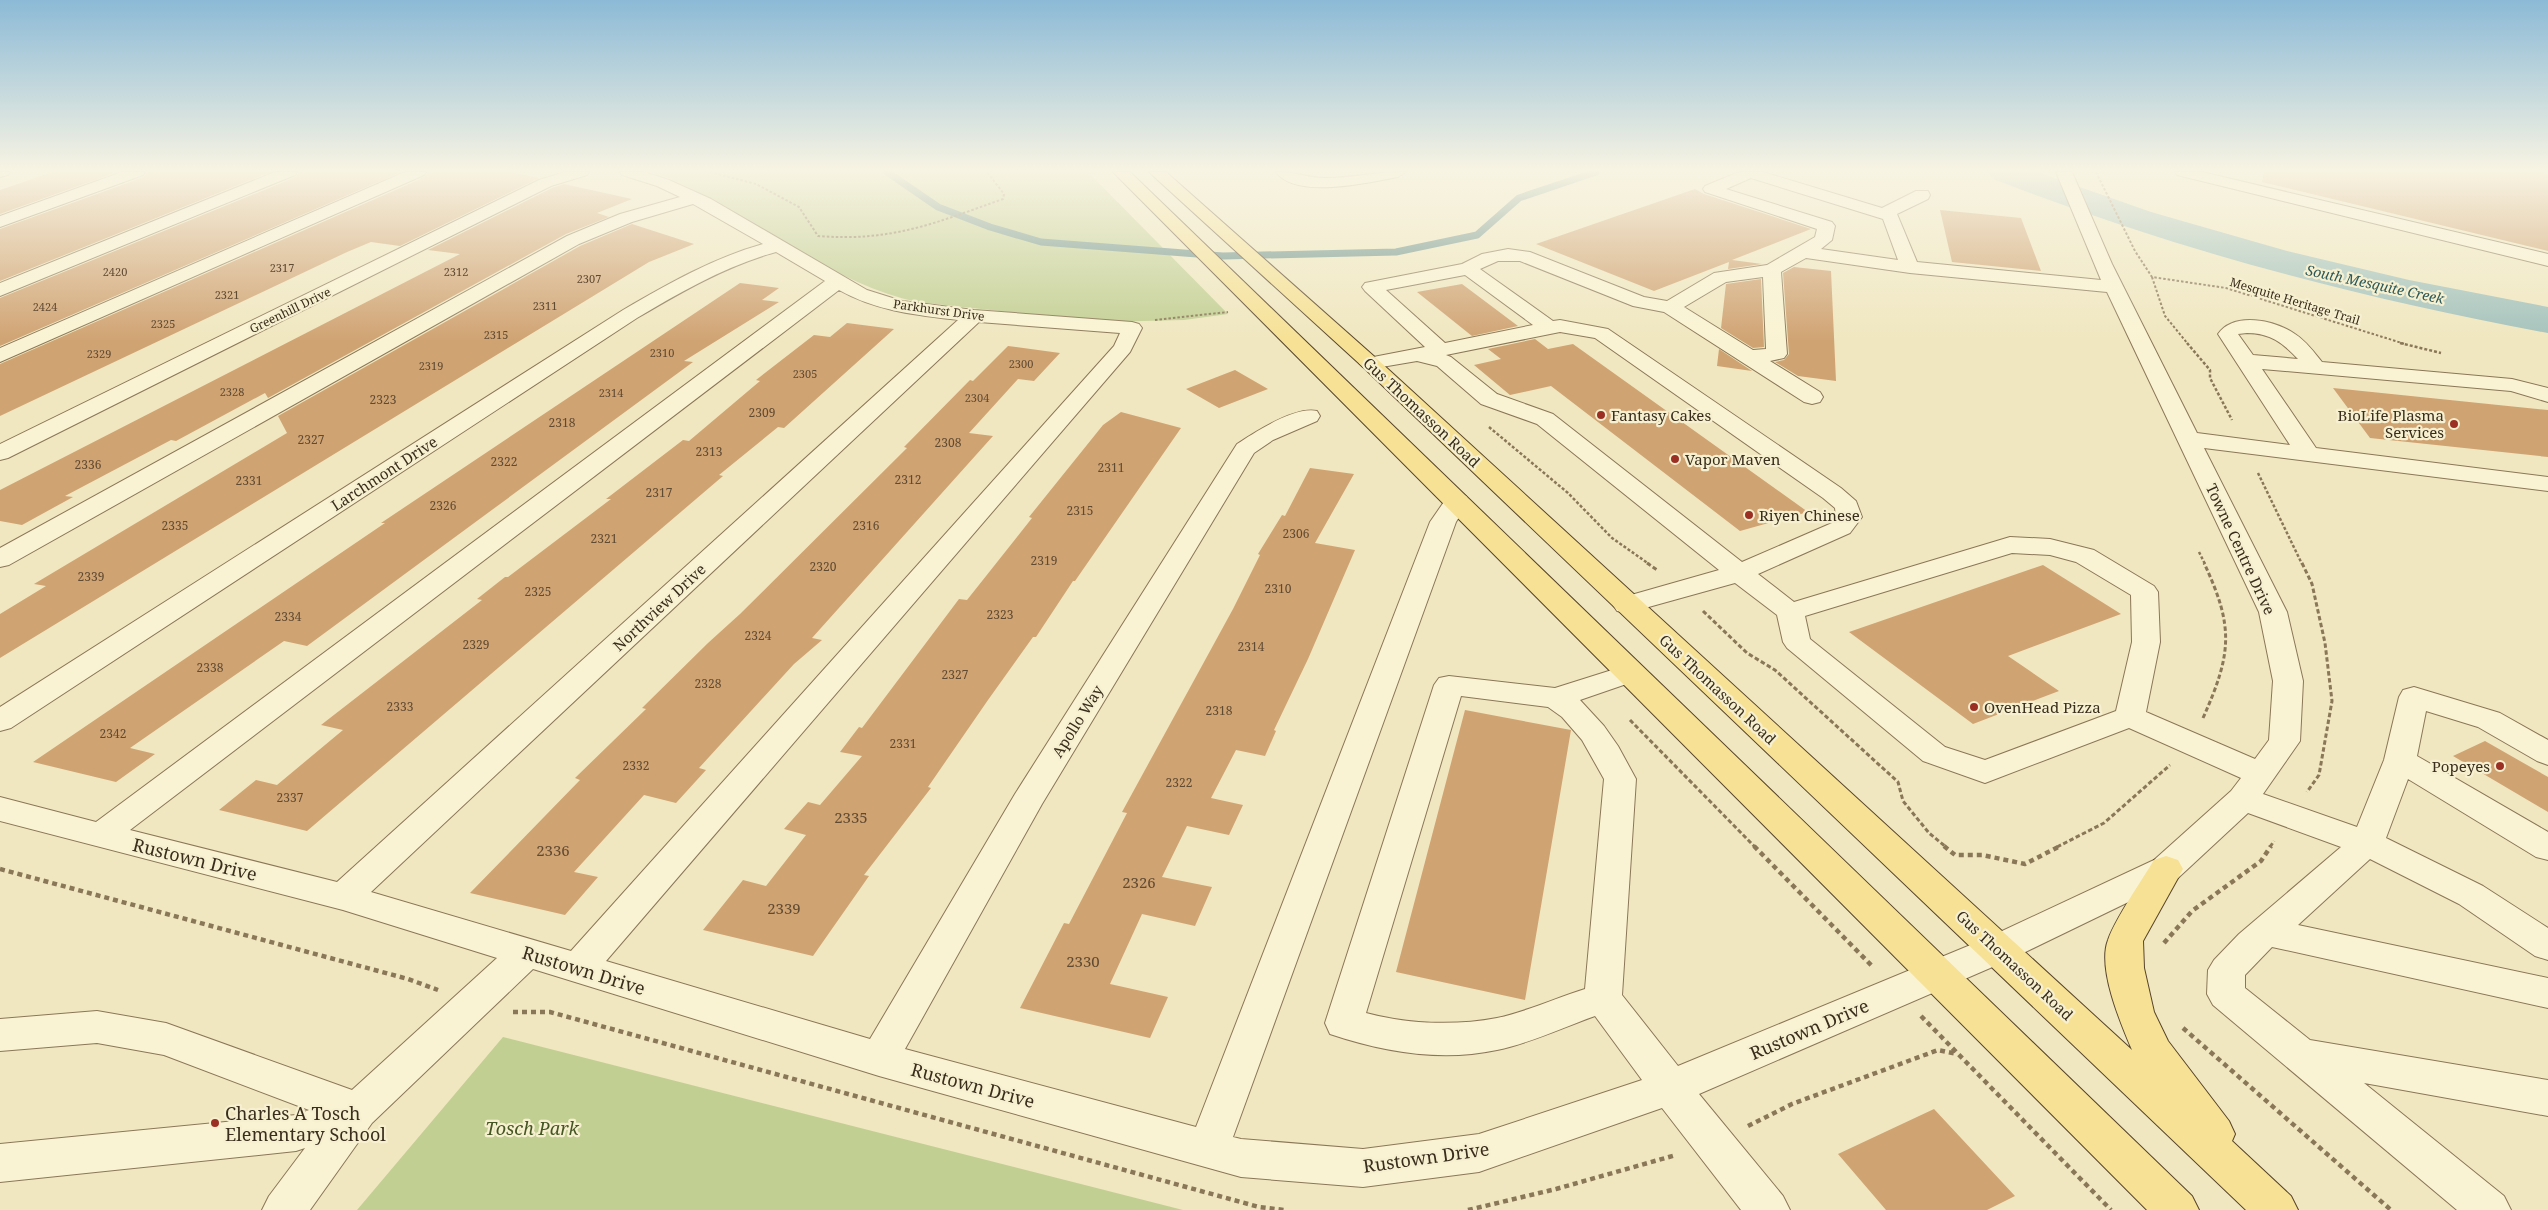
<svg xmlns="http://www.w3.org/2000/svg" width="2548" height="1210" font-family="'Noto Serif',serif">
  <rect width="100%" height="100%" fill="#f0e7c0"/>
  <!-- green -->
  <path fill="#c2cf93" d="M651 172H1088L1228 314 1184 320 1102 322 917 302C848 287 787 243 726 208 701 194 678 180 651 172Z
    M503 1037 1183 1210H357Z"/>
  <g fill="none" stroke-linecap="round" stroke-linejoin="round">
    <!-- stream -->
    <path stroke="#6a908b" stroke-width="7" d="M887 172 938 207 990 227 1041 242 1223 256 1396 252 1477 235 1519 198 1596 172"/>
    <!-- river -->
    <path fill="#a3c2bc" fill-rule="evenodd" d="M1988 172H2037L2151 212 2287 251 2409 280 2548 307V333C2358 298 2173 249 1993 179Z"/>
  </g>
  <!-- building -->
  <path fill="#d0a373" d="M53 172H117L0 214V190Z
    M147 172H270L0 281V229L144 177Z
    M299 172H401L0 346V298L296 177Z
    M428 172H510L539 178 400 246 371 242 347 252 0 416V364L425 177Z
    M2264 172H2537L2548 174V251L2262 182Z
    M564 184 632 199 597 213 609 217 566 234 268 398 265 393 176 441 171 440 65 496 73 497 22 525 0 521V490L460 254 428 250 552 188Z
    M1695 189 1704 194 1811 229 1732 260 1762 264 1728 269 1729 262 1654 291 1536 244Z
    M1940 210 2021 218 2041 271 1952 262Z
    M632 224 694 244 649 262 0 658V614L46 586 34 584 287 433 278 416 580 246Z
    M1794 267 1831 271 1836 381 1798 376 1775 362 1784 360 1789 354 1783 273Z
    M1761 279 1764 347 1753 348 1721 328 1726 284Z
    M740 283 779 288 762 300 779 302 684 361 693 362 307 646 284 641 130 748 155 754 116 782 33 762 385 523H381Z
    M1462 284 1518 326 1472 336 1417 292Z
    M847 323 894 329 784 428 778 427 719 475 723 476 307 831 219 810 256 780 277 785 343 730 321 725 482 600 477 599 505 577H508L611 499H606L683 440 689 441 760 381 756 380 814 335 830 337Z
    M1535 339 1548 349 1573 344 1808 512 1740 531 1551 386 1510 395 1474 365 1501 359 1488 349Z
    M1008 346 1060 353 1034 381 1018 379 969 433 993 436 812 638 822 640 794 664 699 768 706 770 676 803 644 795 574 872 598 877 565 915 470 893 580 780 575 778 646 709 642 708 708 643 740 614 907 448 904 447 970 380 973 381Z
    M1719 349 1752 371 1717 366Z
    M1235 370 1268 389 1219 408 1186 389Z
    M2333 388 2548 410V457L2370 438Z
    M1121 412 1181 428 1075 581H1073L1036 637H1033L988 700 928 787 931 788 864 875 869 876 813 956 703 930 743 880 766 886 806 835 784 829 808 802 820 805 862 756 840 752 859 727 862 728 959 599 967 600 1032 518 1029 517 1103 425Z
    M1310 468 1354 474 1315 543 1355 550 1308 659 1274 730 1276 731 1265 756 1236 750 1211 798 1243 805 1229 835 1187 826 1162 877 1212 887 1195 926 1142 914 1110 984 1168 997 1150 1038 1020 1008 1064 923 1069 924 1127 813 1122 812 1233 609 1260 555 1258 554 1282 515 1285 516Z
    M2043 565 2121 614 2008 656 2059 691 1973 724 1849 632Z
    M1465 710 1571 730 1525 1000 1396 972Z
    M2485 741 2548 777V812L2453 756Z
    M1934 1109 2015 1196 1987 1210H1886L1838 1154Z"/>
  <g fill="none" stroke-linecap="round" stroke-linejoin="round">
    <!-- minor casing -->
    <g stroke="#8a7757" stroke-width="2">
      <path id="minor" d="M0 172H10L8 175 0 177Z
        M122 172H145L143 175 0 227V216Z
        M275 172H297L295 175 0 296V283Z
        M405 172H426L424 175 0 362V348Z
        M565 172H589L587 175 551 186 8 458 0 460V444L539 180Z
        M620 172H644L669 180 711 199 867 290 902 301 974 310 1132 322 1139 324 1142 328 1130 352 606 961 870 1039 1015 794 1237 444C1255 432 1295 406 1317 411L1320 416 1317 421 1273 440 1254 453 1042 804 905 1049 1196 1127 1430 522 1448 496 1457 494 1466 496 1469 501 1456 522 1233 1137 1241 1139 1363 1149 1479 1134 1642 1080 1595 1016C1564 1027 1528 1044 1497 1050 1441 1062 1383 1052 1330 1034L1325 1023 1434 685 1439 678 1449 676 1555 688 1631 664 1641 667 1646 673 1641 679 1580 700 1604 726 1618 746 1636 779 1622 995 1678 1066 1985 939 2154 860 2231 791 2241 778 2129 728 1985 783 1923 761 1787 648 1783 642 1777 615 1735 583 1627 613 1617 611 1613 605 1617 599 1719 570 1537 424 1481 404 1437 366 1417 361 1370 369 1363 367 1359 363 1363 359 1425 347 1365 291 1362 287 1365 283 1462 264 1482 254 1508 249 1530 252 1644 297 1667 301 1714 273 1767 265 1815 237 1817 229 1705 192 1703 189 1705 186 1739 172H1763L1882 208 1916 191H1928L1930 195 1928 199 1897 214 1917 262 2101 280 2056 172H2072L2112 264 2197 433 2290 445 2218 334C2234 311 2275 320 2295 334 2306 341 2314 352 2322 362L2512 379 2548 388V402L2511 391 2262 369 2316 448 2548 477V491L2204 448 2287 612 2303 681 2300 741 2263 794 2357 827 2384 760 2399 697 2403 690 2414 687 2500 713 2548 740V765L2537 761 2478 727 2426 711 2417 756 2548 832V860L2536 857 2408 779 2386 838 2483 886 2548 928V960L2535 956 2459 904 2370 859 2298 925 2548 978V1008L2272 947 2245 975V988L2310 1040 2548 1080V1116L2364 1083 2504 1196 2511 1210H2457L2213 1005 2207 994 2208 970 2214 960 2239 934 2341 847 2248 813 2178 878 2011 959 1699 1094 1783 1196 1790 1210H1741L1662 1108 1479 1172 1363 1187 1241 1177 879 1076 533 969 372 1123 310 1210H262L269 1196 305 1148 296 1151 0 1182V1144L296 1115 309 1110 164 1055 97 1043 0 1051V1019L97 1011 166 1023 352 1090 497 958 343 910 0 821V797L96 822 825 281 776 252C726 266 681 292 637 318L11 728 0 731V707L623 310C668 284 713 258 763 244L693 204 632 222 579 244 9 565 0 567V548L567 236 620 214 680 197 657 186 622 175ZM1751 178 1883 219 1898 260 1821 249 1832 240 1835 226 1832 222 1726 189ZM1806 258 1910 273 2107 292 2259 612 2273 681 2269 740 2255 759 2146 712 2160 642 2158 592 2154 586 2094 550 2050 539 2010 537 1794 602 1758 574 1850 533 1862 517 1856 501 1841 488 1608 329 1560 320 1553 321 1480 269 1498 261H1520L1633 306 1664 312 1804 402 1812 404 1820 402 1823 397 1820 392 1770 361 1784 358 1787 354 1781 272ZM1465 275 1533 325 1445 343 1386 290ZM1763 277 1766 349 1753 350 1684 307 1726 282ZM839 290C876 311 916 315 958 320L337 882 130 830ZM979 322 1120 333 1114 346 571 951 371 892ZM1560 332 1595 338 1823 498 1835 508 1836 517 1832 523 1742 562 1553 414 1497 394 1451 357 1446 355ZM2247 333C2270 333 2283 343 2298 359L2253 355 2238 334ZM2012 553 2050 555 2076 562 2131 595 2132 642 2116 711 1985 760 1945 747 1810 639 1805 616ZM1461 696 1548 707 1562 717 1582 740 1604 779 1585 989C1556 998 1526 1012 1497 1018 1455 1026 1407 1024 1366 1013Z
        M1276 172C1295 171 1307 178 1325 178 1353 178 1379 171 1406 172L1398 177C1370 182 1296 200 1276 172Z
        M2175 172H2202L2548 254V266L2177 175Z"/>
    </g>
    <!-- major casing -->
    <g stroke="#57442b" stroke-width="2">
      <path id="major" d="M1113 172H1130L2192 1196 2199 1210H2147Z
        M1149 172H1166L1377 359 2132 1050C2121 1024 2097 968 2108 940 2116 917 2141 882 2154 860L2166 856 2178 860 2183 869 2143 941 2144 968 2154 1012 2168 1041 2229 1121 2235 1134 2232 1141 2291 1196 2298 1210H2246L1363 367Z"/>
    </g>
    <!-- path-far3 -->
    <path stroke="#8a7757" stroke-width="2" stroke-dasharray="2.5 2" stroke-linecap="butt" d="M710 172 756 184 799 207 818 236C892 242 935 223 1003 199L1004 194 987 172
      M2096 172 2135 251 2152 277 2226 288 2405 344
      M2152 277 2165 316 2188 344
      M1155 320 1228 312"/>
    <!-- path-far2 -->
    <path stroke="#8a7757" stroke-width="2.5" stroke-dasharray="3 2" stroke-linecap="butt" d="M2187 343 2210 370V378L2232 420
      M2400 343 2441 353
      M1489 427 1568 493 1612 538 1649 564
      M2258 473 2302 564
      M2199 552 2205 564"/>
    <!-- path-far1 -->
    <path stroke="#8a7757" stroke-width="3" stroke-dasharray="4.5 2.5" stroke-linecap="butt" d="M1647 563 1657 570
      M2302 563 2312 584 2325 643 2332 701 2319 775 2307 792
      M1703 611 1747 653 1775 670 1898 782 1903 801 1929 833 1946 847
      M2203 718C2232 653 2234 627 2204 563
      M1630 720 1755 847
      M2057 847 2104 823 2170 765
      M2270 847 2274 841"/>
    <!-- path -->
    <path stroke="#8a7757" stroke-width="4.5" stroke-dasharray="5 4" stroke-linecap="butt" d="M1754 846 1873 967
      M1944 846 1955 855H1982L2025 864 2060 846
      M0 869 408 979 438 990
      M2164 943 2192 911 2261 861 2271 846
      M513 1012H550L1259 1207 1284 1210
      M1921 1016 2111 1210
      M2183 1028 2391 1210
      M1748 1126 1792 1104 1938 1050 1957 1054
      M1468 1210 1556 1189 1676 1155"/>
    <!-- minor -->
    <use href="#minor" fill="#faf3d3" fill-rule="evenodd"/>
    <!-- major -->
    <use href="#major" fill="#f6e195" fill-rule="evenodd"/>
  </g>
  <!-- sky -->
  <linearGradient id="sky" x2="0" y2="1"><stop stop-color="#8cbad6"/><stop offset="0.5" stop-color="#f8f4e3"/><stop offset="1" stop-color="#f8f4e3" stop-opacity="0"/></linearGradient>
  <rect width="2548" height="341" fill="url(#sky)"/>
  <!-- markers -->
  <g fill="#9c2f24" stroke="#f7f0d0" stroke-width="2">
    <circle cx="1601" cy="415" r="5"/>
    <circle cx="2454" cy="424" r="5"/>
    <circle cx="1675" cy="459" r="5"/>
    <circle cx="1749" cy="515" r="5"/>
    <circle cx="1974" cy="707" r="5"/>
    <circle cx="2500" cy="766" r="5"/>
    <circle cx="215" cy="1123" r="5"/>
  </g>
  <g text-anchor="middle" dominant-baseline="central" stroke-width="4.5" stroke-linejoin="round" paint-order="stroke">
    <!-- far-number labels -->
    <g font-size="11" fill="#5f4a32">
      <text x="282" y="267">2317</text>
      <text x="115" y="271">2420</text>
      <text x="456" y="271">2312</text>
      <text x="589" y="278">2307</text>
      <text x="227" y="294">2321</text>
      <text x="545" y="305">2311</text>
      <text x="45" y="306">2424</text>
      <text x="163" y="323">2325</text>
      <text x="496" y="334">2315</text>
      <text x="662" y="352">2310</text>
      <text x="99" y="353">2329</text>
      <text x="1021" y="363">2300</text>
      <text x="431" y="365">2319</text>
      <text x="805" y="373">2305</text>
      <text x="232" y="391">2328</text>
      <text x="611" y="392">2314</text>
      <text x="977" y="397">2304</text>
    </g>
    <!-- far-street labels -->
    <g font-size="12" fill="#392d1c" stroke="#f7f0d0">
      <text transform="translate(2295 301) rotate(17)">Mesquite Heritage Trail</text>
      <text transform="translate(290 310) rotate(-26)">Greenhill Drive</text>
      <text transform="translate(939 310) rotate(8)">Parkhurst Drive</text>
    </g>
    <!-- number labels -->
    <g font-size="12" fill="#5f4a32">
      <text x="383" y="399">2323</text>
      <text x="762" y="412">2309</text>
      <text x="562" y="422">2318</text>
      <text x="311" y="439">2327</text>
      <text x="948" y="442">2308</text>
      <text x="709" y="451">2313</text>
      <text x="504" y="461">2322</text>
      <text x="88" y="464">2336</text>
      <text x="1111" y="467">2311</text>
      <text x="908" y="479">2312</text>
      <text x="249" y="480">2331</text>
      <text x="659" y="492">2317</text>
      <text x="443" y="505">2326</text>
      <text x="1080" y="510">2315</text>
      <text x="175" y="525">2335</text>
      <text x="866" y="525">2316</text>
      <text x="1296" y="533">2306</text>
      <text x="604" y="538">2321</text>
      <text x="1044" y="560">2319</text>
      <text x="823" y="566">2320</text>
      <text x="91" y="576">2339</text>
      <text x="1278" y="588">2310</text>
      <text x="538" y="591">2325</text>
      <text x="1000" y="614">2323</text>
      <text x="288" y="616">2334</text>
      <text x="758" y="635">2324</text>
      <text x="476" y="644">2329</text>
      <text x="1251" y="646">2314</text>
      <text x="210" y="667">2338</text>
      <text x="955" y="674">2327</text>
      <text x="708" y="683">2328</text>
      <text x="400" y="706">2333</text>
      <text x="1219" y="710">2318</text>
      <text x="113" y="733">2342</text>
      <text x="903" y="743">2331</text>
      <text x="636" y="765">2332</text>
      <text x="1179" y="782">2322</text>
      <text x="290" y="797">2337</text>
    </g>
    <!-- far-water labels -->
    <g font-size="14" font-style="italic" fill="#2a5859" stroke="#f7f0d0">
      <text transform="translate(2375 284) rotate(12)">South Mesquite Creek</text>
    </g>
    <!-- street labels -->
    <g font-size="15" fill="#392d1c" stroke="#f7f0d0">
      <text transform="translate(1422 412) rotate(43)">Gus Thomasson Road</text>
      <text transform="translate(384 473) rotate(-33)">Larchmont Drive</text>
      <text transform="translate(2241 549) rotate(65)">Towne Centre Drive</text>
      <text transform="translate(659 607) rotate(-43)">Northview Drive</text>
      <text transform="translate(1718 689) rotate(43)">Gus Thomasson Road</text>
      <text transform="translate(1077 721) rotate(-58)">Apollo Way</text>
      <text transform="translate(2015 965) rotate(43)">Gus Thomasson Road</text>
    </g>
    <!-- poi labels -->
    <g font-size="15" fill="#392d1c" stroke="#f7f0d0" text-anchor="start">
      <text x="1611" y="415">Fantasy Cakes</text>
      <text x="2444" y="415" text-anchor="end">BioLife Plasma<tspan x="2444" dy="17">Services</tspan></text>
      <text x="1685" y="459">Vapor Maven</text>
      <text x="1759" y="515">Riyen Chinese</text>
      <text x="1984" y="707">OvenHead Pizza</text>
      <text x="2490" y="766" text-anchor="end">Popeyes</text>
    </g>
    <!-- near-number labels -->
    <g font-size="15" fill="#5f4a32">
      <text x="851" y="817">2335</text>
      <text x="553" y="850">2336</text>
      <text x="1139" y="882">2326</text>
      <text x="784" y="908">2339</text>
      <text x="1083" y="961">2330</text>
    </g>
    <!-- near-street labels -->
    <g font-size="18" fill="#392d1c" stroke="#f7f0d0">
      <text transform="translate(195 859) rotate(14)">Rustown Drive</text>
      <text transform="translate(584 970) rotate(17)">Rustown Drive</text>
      <text transform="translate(1809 1029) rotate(-23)">Rustown Drive</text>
      <text transform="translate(973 1085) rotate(15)">Rustown Drive</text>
      <text transform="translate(1426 1157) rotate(-8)">Rustown Drive</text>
    </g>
    <!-- near-poi labels -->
    <g font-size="18" fill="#392d1c" stroke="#f7f0d0" text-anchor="start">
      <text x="225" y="1113">Charles A Tosch<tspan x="225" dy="21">Elementary School</tspan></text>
    </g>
    <!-- near-park labels -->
    <g font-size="18" font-style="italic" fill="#445622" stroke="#f7f0d0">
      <text x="532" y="1128">Tosch Park</text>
    </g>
  </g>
</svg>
